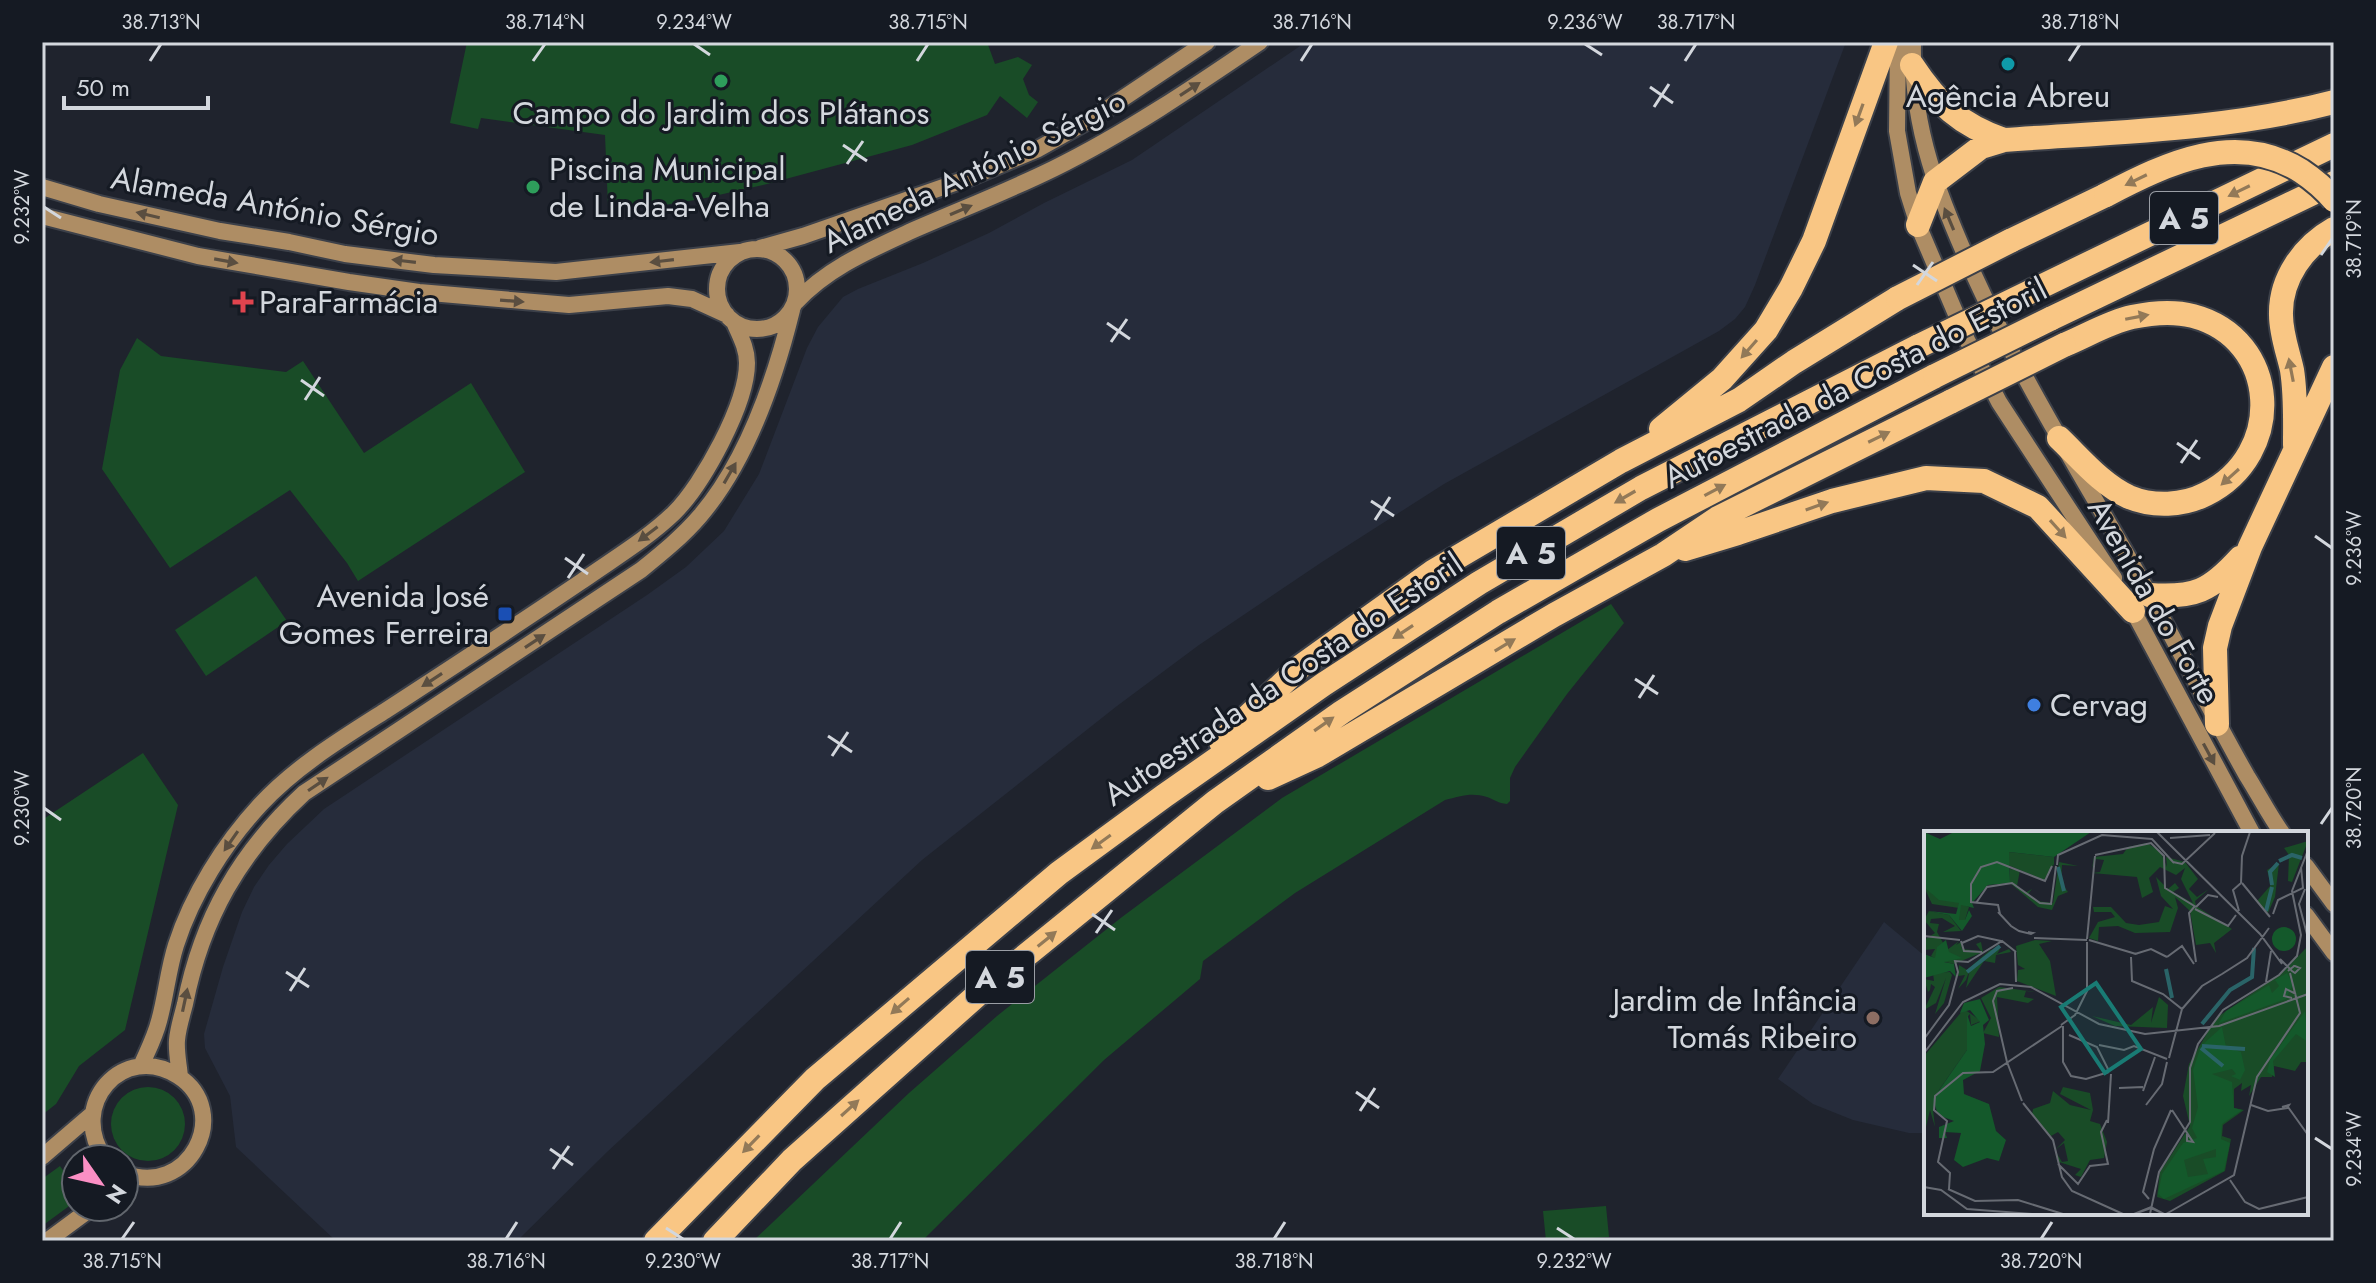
<svg xmlns="http://www.w3.org/2000/svg" width="2376" height="1283" font-family="Jost,sans-serif">
  <rect width="100%" height="100%" fill="#1f232d"/>
  <!-- built -->
  <path fill="#262c3b" d="M1306 42H1846L1755 285 1745 307 1735 319 1719 331 1444 484 1322 562 1199 645 1117 706 922 860 607 1152 517 1241H336L236 1147 230 1096 205 1048 204 1034 223 967 242 912 254 887 269 865 287 844 324 809 647 595 686 567 724 531 759 474 807 348 818 327 843 297 858 289 923 263 989 233 1044 203 1132 160Z
    M1884 922 1926 957V1133H1909L1853 1120 1813 1104 1778 1079Z"/>
  <!-- green -->
  <path fill="#194c27" d="M467 42H987L995 64 1018 57 1032 65 1023 79 1029 95 1038 102 1027 118 1000 96 987 115 912 145 767 184 701 199 646 208 633 205 608 206 605 135 481 118 478 129 450 123Z
    M137 338 161 356 286 372 303 361 364 453 471 383 525 472 358 581 347 563 290 490 170 568 102 469 120 370Z
    M256 576 287 621 206 676 175 630Z
    M1611 604 1624 623 1567 694 1515 767 1510 778V801L1507 804C1498 803 1495 800 1487 797 1472 792 1460 796 1445 800L1295 893 1203 961 1200 979 1104 1060 922 1241H753L909 1093 997 1016 1122 917 1282 798Z
    M143 753 178 805 125 1030 79 1066 56 1104 42 1115V820Z
    M111 1124a37 37 0 1 1 74 0a37 37 0 1 1-74 0Z
    M60 1166 67 1176 62 1179 72 1191 76 1188V1201L42 1226V1179Z
    M1606 1206 1609 1237 1546 1241 1543 1211Z"/>
  <g fill="none" stroke-linecap="round" stroke-linejoin="round">
    <!-- secondary casing -->
    <g stroke="#3c4049" stroke-width="20">
      <path id="secondary" d="M1898 42 1897 131 1908 193 1918 225 1967 340 1999 402 2114 578
        M1913 42C1911 129 1939 197 1974 275 2024 385 2090 488 2149 594 2182 654 2213 716 2247 776 2259 795 2269 815 2282 833
        M42 187 99 204 220 231 289 242 345 254 434 265 556 272 740 252
        M42 216 198 256 349 282 419 292 569 305 668 296 692 299 727 315
        M760 248 803 236 969 178 1038 149 1095 117 1207 42
        M717 289a40 40 0 1 1 80 0a40 40 0 1 1-80 0Z
        M796 302C828 268 868 251 909 232 957 211 1006 192 1053 169 1126 133 1194 87 1260 42
        M2130 605 2252 833
        M2306 866 2334 904
        M2306 915 2334 953
        M141 1066C147 1052 155 1037 159 1021 166 996 168 970 176 945 192 895 224 844 260 805 295 767 341 739 385 711 451 668 517 625 582 581 613 559 647 539 674 513 703 484 747 404 747 363 747 348 740 336 734 322
        M180 1077C179 1065 176 1052 177 1040 178 1028 182 1016 185 1004 202 918 240 852 304 793L641 570C662 553 683 536 700 516 747 461 775 379 792 310
        M42 1157 91 1115
        M105 1159C67 1105 123 1041 178 1076 234 1112 188 1199 124 1173
        M47 1241 93 1207"/>
    </g>
    <!-- highway casing -->
    <g stroke="#3c4049" stroke-width="28">
      <path id="highway" d="M1912 65C1937 103 1960 125 2004 140
        M1918 225 1935 182 1981 147 2004 140C2114 132 2227 130 2334 102
        M2010 241 2106 195
        M2034 290 2334 145
        M2050 319 2334 183
        M1661 429 1722 379 1766 330 1791 288 1814 241 1886 42
        M2059 438C2080 458 2102 485 2129 497 2153 507 2183 506 2206 494 2286 454 2280 339 2193 316 2174 311 2151 313 2132 317 2109 322 2086 336 2064 345
        M2295 445C2295 420 2296 395 2292 370 2288 352 2281 334 2281 315 2280 278 2304 246 2334 229
        M1685 549 1738 533 1832 501 1926 478 1984 481 2038 507 2133 611
        M2150 595C2195 598 2210 591 2240 558
        M2217 724 2215 648 2220 626 2250 547 2334 367
        M1221 742 1300 667 1434 571 1621 461 1739 400 1794 362 1898 298
        M1268 778 1318 755 1554 615 1663 555 1718 518 1952 401
        M656 1241 815 1079 1059 873 1164 796 1324 684 1479 583 1641 488 1919 346
        M715 1241 792 1160 976 996 1215 802 1342 712 1498 612 1658 520 1935 376"/>
    </g>
    <!-- secondary -->
    <use href="#secondary" stroke="#ae8d64" stroke-width="16"/>
    <!-- highway -->
    <use href="#highway" stroke="#f9c684" stroke-width="24"/>
    <!-- highway-bridge casing -->
    <g stroke="#3c4049" stroke-width="28" stroke-linecap="butt">
      <path id="highway-bridge" d="M2106 195C2167 163 2236 130 2301 171 2313 179 2325 189 2334 200
        M1898 298 2010 241
        M1919 346 2034 290
        M1935 376 2050 319
        M1952 401 2064 345"/>
    </g>
    <!-- highway-bridge -->
    <use href="#highway-bridge" stroke="#f9c684" stroke-width="24"/>
  </g>
  <!-- one-way arrows -->
  <defs><path id="oneway-solid" d="M-6-.8H1V-3.2L6.5 0L1 3.2V.8H-6Z" transform="scale(2)"/></defs>
  <g fill="#5a4e40">
    <use href="#oneway-solid" transform="translate(1190 89) rotate(-33)"/>
    <use href="#oneway-solid" transform="translate(961 210) rotate(-23)"/>
    <use href="#oneway-solid" transform="translate(148 215) rotate(-167)"/>
    <use href="#oneway-solid" transform="translate(1949 219) rotate(-113)"/>
    <use href="#oneway-solid" transform="translate(226 261) rotate(10)"/>
    <use href="#oneway-solid" transform="translate(404 261) rotate(-173)"/>
    <use href="#oneway-solid" transform="translate(662 261) rotate(173)"/>
    <use href="#oneway-solid" transform="translate(512 301) rotate(4)"/>
    <use href="#oneway-solid" transform="translate(730 473) rotate(-60)"/>
    <use href="#oneway-solid" transform="translate(648 534) rotate(143)"/>
    <use href="#oneway-solid" transform="translate(535 641) rotate(-33)"/>
    <use href="#oneway-solid" transform="translate(432 680) rotate(147)"/>
    <use href="#oneway-solid" transform="translate(2209 754) rotate(62)"/>
    <use href="#oneway-solid" transform="translate(318 784) rotate(-34)"/>
    <use href="#oneway-solid" transform="translate(231 841) rotate(125)"/>
    <use href="#oneway-solid" transform="translate(185 1000) rotate(-78)"/>
  </g>
  <g fill="#927958">
    <use href="#oneway-solid" transform="translate(1859 115) rotate(110)"/>
    <use href="#oneway-solid" transform="translate(2136 180) rotate(154)"/>
    <use href="#oneway-solid" transform="translate(2239 191) rotate(154)"/>
    <use href="#oneway-solid" transform="translate(2137 317) rotate(-11)"/>
    <use href="#oneway-solid" transform="translate(1749 349) rotate(131)"/>
    <use href="#oneway-solid" transform="translate(2291 370) rotate(-101)"/>
    <use href="#oneway-solid" transform="translate(1879 437) rotate(-26)"/>
    <use href="#oneway-solid" transform="translate(2230 477) rotate(138)"/>
    <use href="#oneway-solid" transform="translate(1715 490) rotate(-28)"/>
    <use href="#oneway-solid" transform="translate(1625 497) rotate(150)"/>
    <use href="#oneway-solid" transform="translate(1817 506) rotate(-19)"/>
    <use href="#oneway-solid" transform="translate(2058 529) rotate(48)"/>
    <use href="#oneway-solid" transform="translate(1403 632) rotate(147)"/>
    <use href="#oneway-solid" transform="translate(1505 645) rotate(-31)"/>
    <use href="#oneway-solid" transform="translate(1324 724) rotate(-35)"/>
    <use href="#oneway-solid" transform="translate(1101 842) rotate(144)"/>
    <use href="#oneway-solid" transform="translate(1047 939) rotate(-39)"/>
    <use href="#oneway-solid" transform="translate(900 1006) rotate(139)"/>
    <use href="#oneway-solid" transform="translate(850 1108) rotate(-42)"/>
    <use href="#oneway-solid" transform="translate(751 1144) rotate(134)"/>
  </g>
  <!-- ticks -->
  <path fill="none" stroke="#d3d7dd" stroke-width="3" d="M694 44 710 55M1585 44 1602 55M150 61 161 44M533 61 545 44M917 61 928 44M1301 61 1312 44M1685 61 1696 44M2069 61 2080 44M1650 87 1673 103M1654 107 1669 84M843 145 867 161M847 164 863 141M44 207 61 218M2321 255 2332 239M1913 265 1937 281M1917 285 1933 262M1107 323 1130 339M1111 342 1127 319M301 380 324 396M305 400 320 377M2177 443 2200 459M2181 463 2197 440M1371 501 1394 516M1375 520 1390 497M2315 536 2332 548M565 558 588 574M568 578 584 554M1635 679 1658 694M1639 698 1654 675M828 736 852 752M832 756 848 732M44 808 61 820M2321 824 2332 808M1092 914 1115 930M1096 933 1112 910M286 972 309 987M290 991 305 968M1356 1092 1379 1108M1360 1111 1375 1088M2315 1138 2332 1149M550 1149 573 1165M553 1169 569 1146M666 1228 683 1239M1557 1228 1574 1239M122 1239 134 1222M506 1239 517 1222M890 1239 901 1222M1274 1239 1285 1222M2041 1239 2052 1222"/>
  <!-- markers -->
  <circle fill="#0f9aa8" stroke="#151a23" stroke-width="3" cx="2008" cy="64" r="8"/>
  <g fill="#2e9e5b" stroke="#151a23" stroke-width="3">
    <circle cx="721" cy="81" r="8"/>
    <circle cx="533" cy="187" r="8"/>
  </g>
  <path fill="#e0444e" stroke="#151a23" stroke-width="3" d="M239 290h8v8h8v8h-8v8h-8v-8h-8v-8h8z"/>
  <rect fill="#1a4fb4" stroke="#151a23" stroke-width="3" x="497" y="606" width="16" height="16" rx="4"/>
  <circle fill="#3f7fe0" stroke="#151a23" stroke-width="3" cx="2034" cy="705" r="8"/>
  <circle fill="#8d6e63" stroke="#151a23" stroke-width="3" cx="1873" cy="1018" r="8"/>
  <g text-anchor="middle" dominant-baseline="central" stroke-width="6" stroke-linejoin="round" paint-order="stroke">
    <!-- shield labels -->
    <g fill="#151a23" stroke="#9a9ea5" stroke-width="2">
      <rect x="2150" y="192" width="68" height="52" rx="6"/>
      <rect x="1497" y="527" width="68" height="52" rx="6"/>
      <rect x="966" y="951" width="68" height="52" rx="6"/>
    </g>
    <g font-size="30" font-weight="bold" fill="#d3d7dd">
      <text x="2184" y="218">A 5</text>
      <text x="1531" y="553">A 5</text>
      <text x="1000" y="977">A 5</text>
    </g>
    <!-- poi labels -->
    <g font-size="32" fill="#d3d7dd" stroke="#151a23" text-anchor="start">
      <text x="2008" y="96" text-anchor="middle">Agência Abreu</text>
      <text x="721" y="113" text-anchor="middle">Campo do Jardim dos Plátanos</text>
      <text x="549" y="169">Piscina Municipal<tspan x="549" dy="37">de Linda-a-Velha</tspan></text>
      <text x="259" y="302">ParaFarmácia</text>
      <text x="489" y="596" text-anchor="end">Avenida José<tspan x="489" dy="37">Gomes Ferreira</tspan></text>
      <text x="2050" y="705">Cervag</text>
      <text x="1857" y="1000" text-anchor="end">Jardim de Infância<tspan x="1857" dy="37">Tomás Ribeiro</tspan></text>
    </g>
    <!-- street labels -->
    <g font-size="32" fill="#d3d7dd" stroke="#151a23">
      <text transform="translate(974 171) rotate(-26)">Alameda António Sérgio</text>
      <text transform="translate(275 206) rotate(10)">Alameda António Sérgio</text>
      <text transform="translate(1855 383) rotate(-27)">Autoestrada da Costa do Estoril</text>
      <text transform="translate(2154 601) rotate(60)">Avenida do Forte</text>
      <text transform="translate(1283 679) rotate(-34)">Autoestrada da Costa do Estoril</text>
    </g>
  </g>
  <!-- overview -->
  <g transform="translate(1924 831)">
    <rect width="384" height="384" fill="#1f232d"/>
    <path d="M384 10 368 51 364 50 365 24 360 17ZM223 12 236 20 243 36 242 26 261 31 274 48 265 58 273 66 285 58 271 70 272 75 308 98 290 112 292 122 286 112 272 114 266 80 251 66 254 77 246 101 211 102 194 95 175 96 174 110 165 107 174 91 191 86 187 81H170L169 76H187L202 92 215 94 235 91 241 75 249 78 237 65 232 46 244 58 251 52 255 57 249 61 269 72 257 48 261 37 252 44 236 36 225 47 229 61 218 67 213 46 168 42 176 41 180 29 172 28 168 37 170 26 199 23 204 16ZM85 21 130 26V33L120 49 84 34ZM135 31 154 35 138 34 137 51 144 61 134 65 128 79 114 76 86 52V38L96 39 93 55 101 62 108 58 104 63 112 70 129 72ZM355 32 351 66 344 82 333 70 347 54 343 39ZM0 56 45 76 41 89H34L35 77 8 73ZM5 80 25 84 37 100 19 101 31 95 18 87 7 88 6 92 15 93 13 101 23 119 35 110 32 114 37 111 38 118 57 120 52 113 57 111 59 121 30 133 13 129 7 125 11 118 0 119V109L11 102 0 89ZM111 109 128 110 115 113 126 130 132 165 93 150 94 139 101 138 94 134 92 115ZM384 115V231H377L371 240 350 235 348 246H337L325 265 327 254 317 260 318 252 310 258V277L320 279 299 294 298 305 307 308 301 340 246 370 233 366 236 341 266 295 259 265 265 233 292 187 359 141ZM76 118 73 123 85 118 87 121 72 124 71 132 60 130 42 157 46 138 42 149 34 158 41 144 34 145 35 134 43 139 66 119ZM9 142 26 141 28 144 20 172 11 183 22 147 12 172 0 179 11 156 7 153 6 159 4 161 0 148 10 150ZM75 156 111 161 102 160 100 166 110 168 104 172 73 166 75 206 59 202 67 187 57 167ZM235 166 244 174 243 197 191 195 168 185 207 194 229 176 227 192ZM40 178 57 190 47 194 46 183 43 186V219L15 259 9 279 11 296 6 279 2 296 0 225ZM139 256 166 262 169 279 166 290 176 293 183 311 180 327 166 329 157 346 151 344 157 338 135 331 132 321 138 331 144 330 140 312 131 319 141 309 134 301 127 305 108 284 109 278 126 272 129 260 146 274 167 279 136 263Z" fill="#194c27"/>
    <path d="M0 1 16 8 30 1H167L130 26 85 21 86 52 64 54 48 72 50 77 37 74 35 89H41L45 79 48 85 38 100 25 84 5 80 32 83 35 72 15 69 0 56ZM348 108a12 12 0 1 1 24 0a12 12 0 1 1-24 0ZM22 109 25 121 38 127 20 131 30 133 32 146 26 140 0 147V123L11 127 13 116ZM363 142 369 153 362 168 295 192 302 180 345 154 348 162 355 155 351 149ZM56 168 65 189 59 194 61 213 56 240 39 249 40 263 65 273 72 300 82 309 75 330 63 327 39 336 30 329 37 302 21 301 23 307H15V296L30 290 14 284 9 268 43 219V183L47 195 56 191 46 179 36 182 40 172ZM381 180 384 211 372 203 349 230 351 246 343 241 346 229ZM298 196 302 216 317 221 321 239 316 249 307 245 312 243 308 238 288 243 308 251 310 277 318 279 298 293 297 308 306 312 300 340 240 368 234 363 238 343 259 312 273 307 268 297 274 276 269 239 277 215ZM292 318V326L279 328 284 343 264 346 260 329Z" fill="#14592b" fill-rule="evenodd"/>
    <path fill="none" stroke="#2a6468" stroke-width="4" d="M355 30 368 24 378 27M134 36 140 60M348 54 346 41 354 32M342 80 348 56M242 138 248 167M43 141 76 115M278 193 306 159 328 146 330 117M278 215 321 218M277 217 299 235"/>
    <path fill="none" stroke="#676b73" stroke-width="2" d="M233 1 336 103 358 133M246 7 286 4M171 24 227 12 240 25 241 57 272 76M249 31 258 33 291 2M133 34 134 24 178 4 228 8 250 32M317 52 318 25 326 1M318 52 346 86M381 58 375 73 384 107M52 72 63 56 88 52 116 72 127 73 132 35M271 75 265 82 272 131M272 76 284 64 294 66M271 78 304 95 312 84M315 80 309 59 317 52M74 81 87 95 95 100 107 103 109 102 104 101M76 83 74 74 47 71V53L57 36 73 31 121 50 128 35M349 83 354 69 379 57 377 36M0 105 36 109M110 107 163 109M163 108 171 25M165 109 212 123M37 110 40 120 58 121M38 112 54 105 77 110M91 120 92 151M211 123 227 118 243 126M207 126 208 150 239 163 258 178 278 155 298 143M243 126 258 115 270 133M356 128 368 140 371 142 376 137 371 135H370L369 136 365 139 364 140M298 143 323 127 345 97M342 151 347 120M89 157 73 160 69 170 83 231 98 270M368 167 360 165 362 158 372 163M137 194 151 184 163 160V111M139 195V231L147 245 162 248 185 241M145 204 173 216 185 240M0 208 25 174 34 141 31 130 44 131 78 110 92 121M175 214 200 219 210 215 243 228M0 222 39 171 76 153 107 156 175 193 221 203 295 195 384 163M245 227 258 178M195 257 219 256M219 260 231 226M99 272 129 309 138 346 148 360 199 383M222 274 238 253 243 231M327 274 344 280 363 277 365 274 358 276M364 276 384 304M248 279 269 311 263 310V303M184 292 187 243M134 333 154 353 166 335 184 333 177 301 183 289M306 349 321 371 335 378 384 366M0 356 17 359 43 378 108 383M24 358 51 370 94 369 139 383M25 358 26 342 14 331 23 290 10 279 11 265 39 242 69 241 138 195M225 368 219 361 230 318 247 279M210 383 227 377 240 383M210 383 227 376 240 383M226 383 235 341 266 291V237L274 213 299 179 355 144 373 125 377 104 368 60 384 19M242 383 310 344 333 246 376 182 366 142"/>
    <path fill="#197b74" fill-opacity="0.15" stroke="#197b74" stroke-width="4" d="M172 152 217 218 181 242 137 176Z"/>
    <rect width="384" height="384" fill="none" stroke="#d3d7dd" stroke-width="4"/>
  </g>
  <!-- border -->
  <rect width="2376" height="1283" fill="none" stroke="#151a23" stroke-width="88"/>
  <!-- north arrow -->
  <g transform="translate(100 1183) rotate(124)"><circle r="38" fill="#151a23" stroke="#61666d" stroke-width="2"/>
  <path d="M0-6L14 30L0 20L-14 30Z" fill="#fb8fc4"/>
  <text y="-12" font-size="22" font-weight="bold" text-anchor="middle" fill="#d3d7dd">N</text>
  </g>
  <!-- scale -->
  <path d="M64 96v12h144v-12" fill="none" stroke="#d3d7dd" stroke-width="4"/>
  <text x="76" y="96" font-size="24" fill="#d3d7dd" stroke="#151a23" stroke-width="6" paint-order="stroke">50 m</text>
  <rect x="44" y="44" width="2288" height="1195" fill="none" stroke="#d3d7dd" stroke-width="3"/>
  <g font-size="20" text-anchor="middle" fill="#d3d7dd">
    <text x="161" y="29">38.713°N</text>
    <text x="545" y="29">38.714°N</text>
    <text x="694" y="29">9.234°W</text>
    <text x="928" y="29">38.715°N</text>
    <text x="1312" y="29">38.716°N</text>
    <text x="1585" y="29">9.236°W</text>
    <text x="1696" y="29">38.717°N</text>
    <text x="2080" y="29">38.718°N</text>
    <text transform="translate(22 207) rotate(-90)" y="7">9.232°W</text>
    <text transform="translate(2354 239) rotate(-90)" y="7">38.719°N</text>
    <text transform="translate(2354 548) rotate(-90)" y="7">9.236°W</text>
    <text transform="translate(2354 808) rotate(-90)" y="7">38.720°N</text>
    <text transform="translate(22 808) rotate(-90)" y="7">9.230°W</text>
    <text transform="translate(2354 1149) rotate(-90)" y="7">9.234°W</text>
    <text x="122" y="1268">38.715°N</text>
    <text x="506" y="1268">38.716°N</text>
    <text x="683" y="1268">9.230°W</text>
    <text x="890" y="1268">38.717°N</text>
    <text x="1274" y="1268">38.718°N</text>
    <text x="1574" y="1268">9.232°W</text>
    <text x="2041" y="1268">38.720°N</text>
  </g>
</svg>
